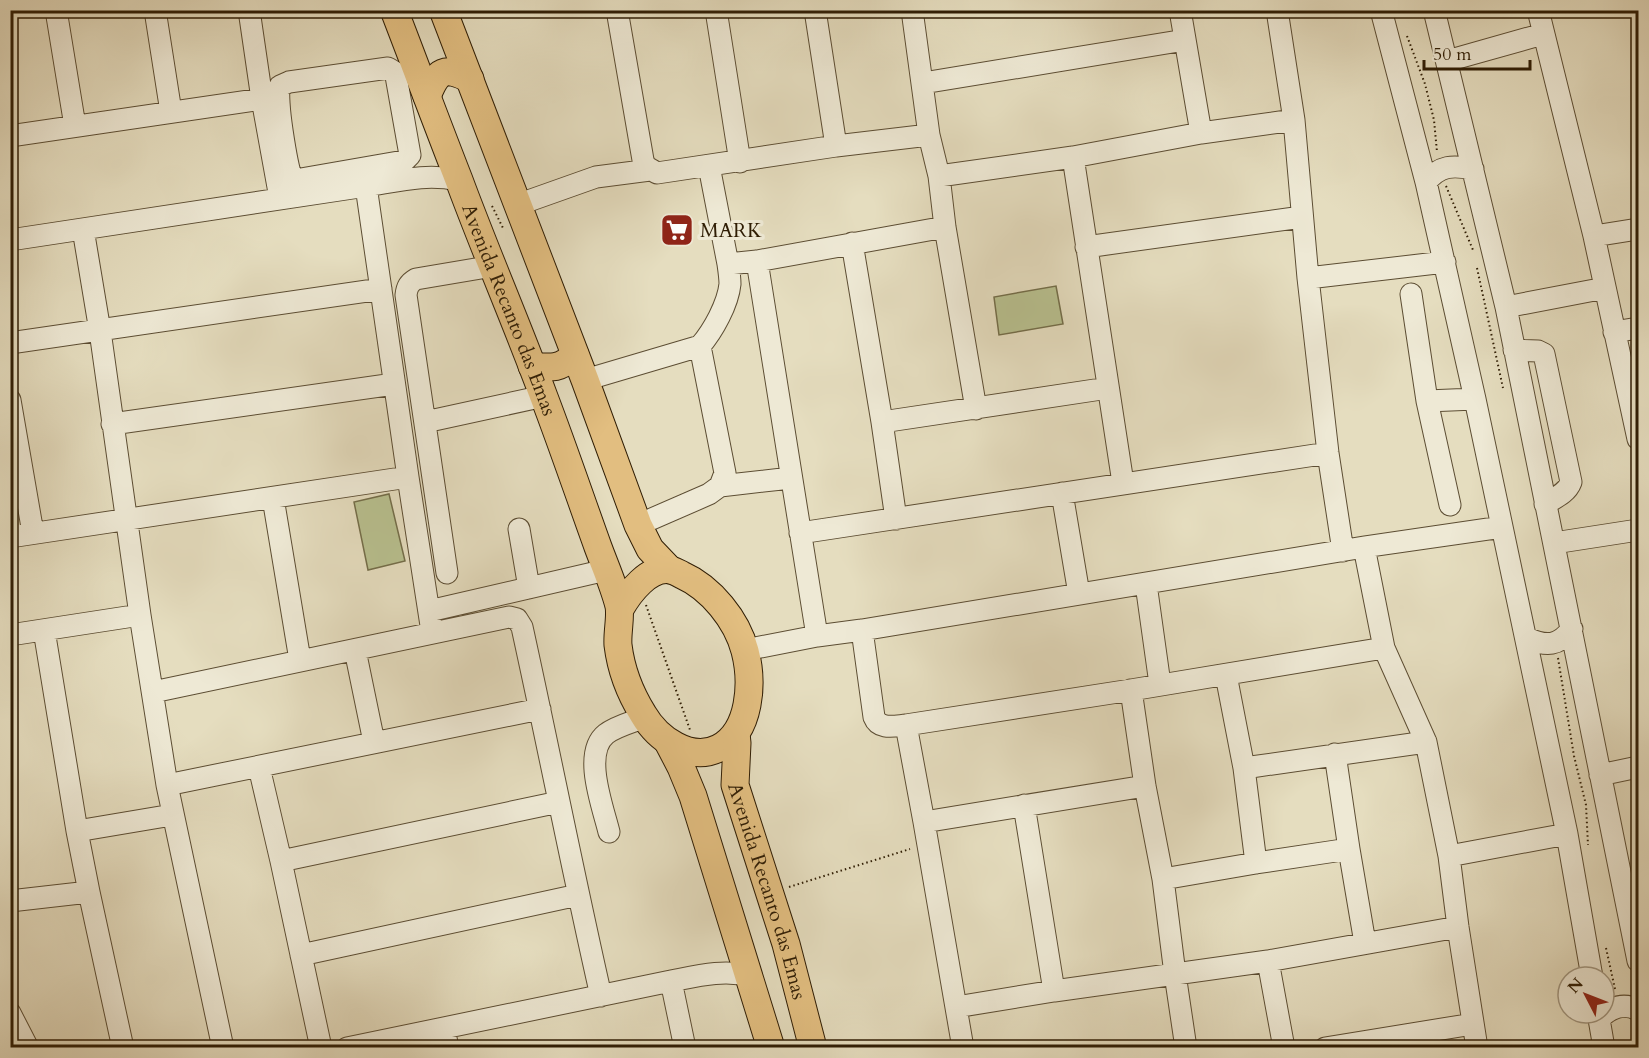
<svg xmlns="http://www.w3.org/2000/svg" width="1649" height="1058" font-family="Cardo,serif">
  <rect width="100%" height="100%" fill="#e5ddbf"/>
  <filter id="stains"><feTurbulence type="fractalNoise" baseFrequency=".00333" numOctaves="4"/><feColorMatrix values="0 0 0 0 .2 0 0 0 0 .09 0 0 0 0 .02 0 0 0 .5 -.17"/></filter>
  <radialGradient id="worn" r=".72"><stop offset=".6" stop-color="#630" stop-opacity="0"/><stop offset="1" stop-color="#630" stop-opacity=".3"/></radialGradient>
  <!-- green -->
  <path fill="#b8c08f" stroke="#746e4a" stroke-width="1.5" d="M1056 286 1063 324 999 335 994 297Z
    M389 494 405 561 368 570 354 502Z"/>
  <g fill="none" stroke-linecap="round" stroke-linejoin="round">
    <!-- minor casing -->
    <g stroke="#5c4d33" stroke-width="23">
      <path id="minor" d="M56 10 75 126
        M155 10 171 112
        M249 10 262 99 280 198
        M617 10 643 160 645 166 657 173 836 146 929 135
        M716 10 740 162
        M815 10 836 146
        M912 10 929 135 939 176 945 227 976 409
        M1180 10 1201 133
        M1277 10 1294 120 1308 278 1328 453 1343 551
        M1381 10 1426 182 1475 399 1567 834 1592 977
        M1434 10 1506 307 1638 961
        M1538 10 1594 236 1638 439
        M1447 61 1543 34
        M388 68 393 71 396 76 410 155 404 161 295 180 292 179C287 166 275 97 280 86L289 82Z
        M923 83 1185 40
        M10 136 262 99
        M1073 157 1123 483
        M709 166 728 264 757 261 945 227
        M939 176 1073 157 1201 133 1294 120
        M1426 182C1440 165 1453 165 1473 169
        M366 186 408 477 432 632
        M517 205 596 177 650 170
        M83 229 100 331 140 615 167 785 223 1048
        M1594 236 1638 229
        M10 240 366 186C398 181 426 173 458 180
        M852 243 882 422 896 519
        M1086 247 1302 217
        M757 261 817 636
        M1308 278 1445 262
        M1411 294 1427 401 1450 505
        M1506 307 1605 288
        M1614 332 1638 328
        M10 343 381 289
        M700 346 725 473 720 486
        M1514 350 1538 351 1544 354 1571 482C1567 493 1555 498 1545 504
        M585 380 700 346C713 331 728 304 730 284 730 278 729 271 728 264
        M10 400 33 533
        M1427 401 1475 399
        M425 422 544 396
        M882 422 1108 388
        M112 424 394 384
        M1062 493 1079 594
        M273 498 300 660
        M638 525 709 494 720 486 791 478
        M519 529 529 588
        M800 533 1328 453
        M10 537 408 477
        M1554 543 1638 530
        M1364 547 1384 648 1426 742 1449 856 1458 927 1477 1048
        M447 573 406 295C407 287 409 283 416 279L493 266
        M1146 584 1160 684
        M429 611 606 570
        M862 630 874 717C879 730 894 726 906 725L1131 690 1384 648
        M10 635 140 615
        M1527 638C1547 647 1558 646 1572 629
        M355 650 374 742
        M745 650 817 636 862 630 1364 547 1502 527
        M1226 675 1244 768 1256 863
        M1131 690 1145 786 1163 879 1175 974 1186 1048
        M153 692 509 617 517 619 522 627C549 750 573 873 601 996
        M906 725 924 822 963 1048
        M259 767 281 861 321 1048
        M1244 768 1426 742
        M1600 775 1638 767
        M167 785 540 709
        M1024 805 1054 991
        M924 822 1145 786
        M77 831 172 815
        M609 832C603 807 582 753 606 734 616 726 633 722 645 717
        M1349 849 1365 943
        M1449 856 1567 834
        M281 861 559 802
        M1163 879 1256 863 1349 849 1335 754
        M89 892 123 1048
        M10 901 89 892 77 831 44 630
        M301 955 578 895
        M1268 961 1284 1048
        M671 981 685 1048
        M956 1007 1054 991 1268 961 1458 927
        M10 1013 28 1048
        M1598 1013 1604 1048
        M1599 1019C1610 1008 1623 1002 1638 1010
        M444 1028 448 1048
        M347 1048 671 981C697 976 724 969 750 976
        M1325 1048 1473 1024"/>
    </g>
    <!-- major casing -->
    <g stroke="#2f1d04" stroke-width="29">
      <g id="major">
        <path id="s1" d="M394 10C416 67 437 124 459 180 486 253 517 324 544 397 563 447 580 497 598 547 605 566 614 586 619 606 621 617 617 633 618 645 621 670 630 693 643 714 657 738 690 763 719 748 751 731 753 682 745 651 737 620 711 588 682 575 678 573 675 571 671 570 649 566 629 593 620 609"/>
        <path d="M443 10 585 380 638 525 650 549 670 570"/>
        <path d="M427 96C438 70 444 66 470 79"/>
        <path d="M532 366C552 368 560 369 575 355"/>
        <path id="s2" d="M736 734 737 743 735 785 786 944 813 1048"/>
        <path d="M668 742 681 767 693 796 771 1048"/>
      </g>
    </g>
    <!-- path -->
    <path stroke="#2f1d04" stroke-width="2" stroke-dasharray="1.5 3" stroke-linecap="butt" d="M1407 36 1425 84 1434 120 1437 152
      M1446 186 1473 250
      M492 206 503 228
      M1477 268 1503 388
      M646 605 690 730
      M1558 658 1574 756 1586 805 1588 845
      M789 887 910 849
      M1606 948 1615 989"/>
    <!-- minor -->
    <use href="#minor" stroke="#eee9d5" stroke-width="21"/>
    <!-- major -->
    <use href="#major" stroke="#e2be80" stroke-width="27"/>
  </g>
  <!-- icons -->
  <defs>
    <g id="supermarket-square" transform="scale(1.725)"><rect x="-9" y="-9" width="18" height="18" rx="4" fill="#8f2418" stroke="#eee9d5"/><path d="M-6-5.5h2.5l.6 2H6L4.5 2H-2.5L-4.4-4H-6ZM-1.5 3.2a1.3 1.3 0 1 0 .1 0ZM3 3.2a1.3 1.3 0 1 0 .1 0Z" fill="#fff"/></g>
  </defs>
  <g fill-rule="evenodd">
    <use href="#supermarket-square" x="677" y="230"/>
  </g>
  <g text-anchor="middle" dominant-baseline="central" stroke-width="6" stroke-linejoin="round" paint-order="stroke">
    <!-- poi labels -->
    <g font-size="20" fill="#2f1d04" stroke="#eee9d5" text-anchor="start">
      <text x="700" y="230">MARK</text>
    </g>
    <!-- street labels -->
    <g font-size="20" fill="#2f1d04" stroke="#eee9d5">
      <text stroke="none"><textPath href="#s1" startOffset="321">Avenida Recanto das Emas</textPath></text>
      <text stroke="none"><textPath href="#s2" startOffset="162">Avenida Recanto das Emas</textPath></text>
    </g>
  </g>
  <!-- margin -->
  <rect width="1649" height="1058" fill="none" stroke="#e5ddbf" stroke-width="36"/>
  <rect x="12" y="12" width="1625" height="1034" fill="none" stroke="#2f1d04" stroke-width="3"/>
  <rect x="18" y="18" width="1613" height="1022" fill="none" stroke="#2f1d04" stroke-width="1.5"/>
  <!-- north arrow -->
  <g transform="translate(1586 995) rotate(312)"><circle r="28" fill="#eee9d5" stroke="#a29781" stroke-width="1.5"/>
  <path d="M0-4.5L10 22L0 15L-10 22Z" fill="#8f2418"/>
  <text y="-9" font-size="16" font-weight="bold" text-anchor="middle" fill="#2f1d04">N</text>
  </g>
  <!-- scale -->
  <path d="M1424 60v9h106v-9" fill="none" stroke="#2f1d04" stroke-width="3"/>
  <text x="1433" y="60" font-size="18" fill="#2f1d04" stroke="#eee9d5" stroke-width="4.5" paint-order="stroke">50 m</text>
  <rect width="100%" height="100%" filter="url(#stains)"/>
  <rect width="100%" height="100%" fill="url(#worn)"/>
</svg>
